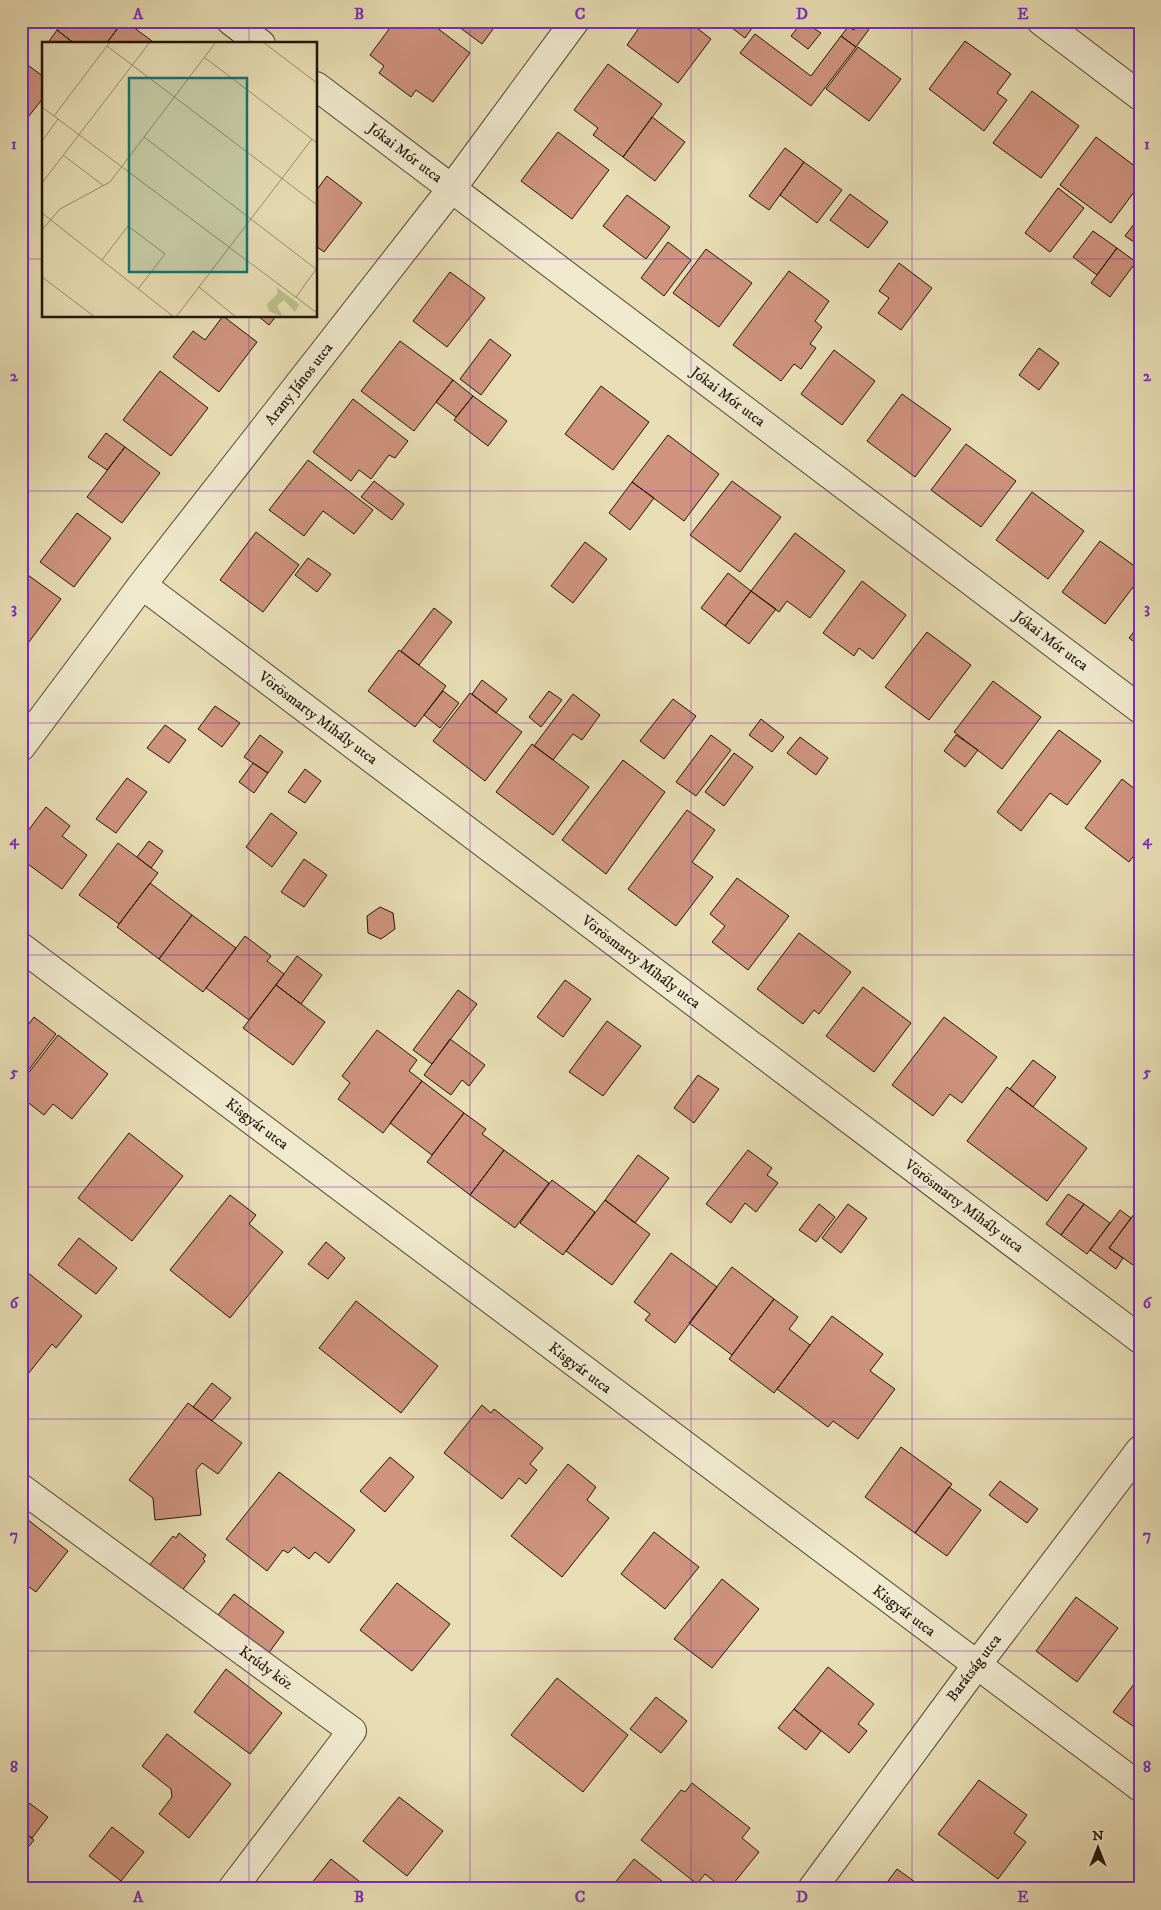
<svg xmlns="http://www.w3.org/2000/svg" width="1161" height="1910" font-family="'IM FELL DW Pica',serif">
  <rect width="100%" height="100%" fill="#e8ddb4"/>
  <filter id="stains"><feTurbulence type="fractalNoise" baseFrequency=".004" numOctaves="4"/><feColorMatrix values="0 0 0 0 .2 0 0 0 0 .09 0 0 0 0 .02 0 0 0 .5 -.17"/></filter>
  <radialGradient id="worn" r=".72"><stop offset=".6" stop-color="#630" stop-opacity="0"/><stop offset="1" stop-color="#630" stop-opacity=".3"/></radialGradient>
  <!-- building -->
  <path fill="#cf937e" stroke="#1f1508" d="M63 21H123L106 44H75L57 30Z
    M123 21H125L156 44H106Z
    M395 21H428L470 53 433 102 416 90 411 97 379 73 384 66 370 55Z
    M451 21H499L482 44Z
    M644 21H688L711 39 678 83 627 45Z
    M723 21H757L745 38Z
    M803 21 821 33 808 49 791 36Z
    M844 21H860L854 29Z
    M860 21H875L856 47 841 36 848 27 854 30Z
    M57 30 75 44H47Z
    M755 34 811 76 841 36 856 47 811 106 740 53Z
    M965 41 1011 74 997 93 1007 100 984 131 929 89Z
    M858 47 901 79 869 121 826 89Z
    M21 60 44 77V97L21 126Z
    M608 64 662 104 623 157 593 135 598 128 574 110Z
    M1032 91 1079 126 1041 178 993 143Z
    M652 117 685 142 655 181 623 157Z
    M558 132 609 170 572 219 521 181Z
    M1096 137 1140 170V184L1111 223 1060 185Z
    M785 148 804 162 769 210 749 196Z
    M804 162 842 190 817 223 780 195Z
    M327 176 362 203 324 252 316 246V191Z
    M1058 188 1084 208 1050 252 1025 233Z
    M850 194 888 222 868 248 830 220Z
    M627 195 670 227 646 259 603 226Z
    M1140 216V246L1125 236Z
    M1093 231 1117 248 1097 275 1073 257Z
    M668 242 691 260 664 296 641 278Z
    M1117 248 1136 262 1110 297 1091 283Z
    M706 249 752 283 719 327 673 293Z
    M899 263 932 288 901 330 878 313 889 298 879 291Z
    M789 271 829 301 815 321 822 327 810 344 816 348 801 369 794 364 781 381 733 345Z
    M450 272 485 298 447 347 413 321Z
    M223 316 257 342 219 392 173 357 193 331 205 340Z
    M258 316H276L269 325Z
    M490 339 511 355 481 395 460 379Z
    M400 341 453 380 414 431 361 391Z
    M1039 348 1059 363 1039 390 1019 375Z
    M834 350 875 381 842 425 801 394Z
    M160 371 208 408 171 456 123 420Z
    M453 380 473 396 456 417 436 402Z
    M601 386 649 422 613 470 565 434Z
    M902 394 951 429 915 477 867 441Z
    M473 396 507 421 488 446 454 420Z
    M353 399 408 441 395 458 389 455 371 479 359 470 351 481 313 452Z
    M106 433 125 447 107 470 88 457Z
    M668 435 719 474 684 521 632 482Z
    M966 444 1016 481 981 527 931 490Z
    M125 447 160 473 122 523 87 497Z
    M308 460 373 510 354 534 323 511 304 536 269 510Z
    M374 481 404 504 392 520 361 497Z
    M732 481 781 517 740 572 690 535Z
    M632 482 654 498 630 530 609 513Z
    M1032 492 1084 531 1048 579 996 540Z
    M77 513 111 538 74 587 40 562Z
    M256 532 299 565 263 612 220 580Z
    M795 533 845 571 810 618 787 601 779 612 751 591Z
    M1100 541 1140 570V578L1105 624 1062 592Z
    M585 542 607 559 573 603 551 586Z
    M308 558 331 574 317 592 295 575Z
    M21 570 61 599 23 650 21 648Z
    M728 573 751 591 725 626 701 608Z
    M862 581 906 615 873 659 859 648 854 656 823 633Z
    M751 591 776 609 749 644 725 626Z
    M434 608 452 622 419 665 401 651Z
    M1140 624V646L1129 638Z
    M927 632 971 665 929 720 885 687Z
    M399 650 446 686 415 727 368 691Z
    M482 680 507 699 496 713 472 694Z
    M993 681 1041 717 1002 769 954 732Z
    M443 691 459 703 440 728 424 715Z
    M549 691 562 700 541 727 529 717Z
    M470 693 522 732 485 781 433 741Z
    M573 694 600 715 582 740 573 734 553 760 534 746Z
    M673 699 696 716 664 759 640 741Z
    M215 706 240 723 222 747 198 729Z
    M761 719 784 737 772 752 749 735Z
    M165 725 186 740 169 763 147 748Z
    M1059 730 1101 761 1067 805 1050 793 1021 831 997 812Z
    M260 735 283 752 268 773 244 757Z
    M711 735 731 750 696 796 676 782Z
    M956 735 978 750 965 767 944 751Z
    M800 737 828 758 816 775 787 753Z
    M532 744 589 787 553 835 496 792Z
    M734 753 753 767 724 806 705 792Z
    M623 760 665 792 606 874 562 840Z
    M253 763 268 773 254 793 239 782Z
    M305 769 321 781 305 803 288 792Z
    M127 778 147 792 116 833 96 819Z
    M1122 779 1140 793V848L1129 862 1085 828Z
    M46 807 70 826 62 836 87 855 62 889 21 859V840Z
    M687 810 715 830 692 862 713 877 676 926 628 889Z
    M271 813 297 833 272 867 246 847Z
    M149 841 163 851 151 868 137 857Z
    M118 843 158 873 119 924 79 895Z
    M304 859 327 875 304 907 281 892Z
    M737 878 789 916 748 970 712 942 725 926 710 914Z
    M150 883 192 915 159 959 117 927Z
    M380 907 393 913 395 929 381 939 368 933 367 916Z
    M192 915 236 948 203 992 159 959Z
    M799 933 851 972 819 1014 814 1010 803 1024 757 989Z
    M245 936 271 956 267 961 284 974 249 1020 206 988Z
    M297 956 322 975 301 1004 276 985Z
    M565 980 591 999 563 1037 537 1017Z
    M276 985 325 1022 293 1065 243 1028Z
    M863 987 911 1023 874 1072 826 1036Z
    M458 990 477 1004 432 1064 413 1050Z
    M34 1017 56 1034 21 1080V1034Z
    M944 1017 997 1057 962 1103 950 1094 933 1116 892 1085Z
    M607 1021 641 1046 603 1096 569 1072Z
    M377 1030 417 1060 409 1071 422 1081 383 1133 338 1099 350 1083 342 1076Z
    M58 1035 108 1074 72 1119 53 1104 44 1115 21 1097 29 1086 23 1080Z
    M450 1039 485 1065 469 1086 462 1080 451 1095 424 1075Z
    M1033 1060 1056 1077 1033 1107 1010 1089Z
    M698 1075 719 1089 694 1123 674 1108Z
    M422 1081 464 1113 432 1155 390 1123Z
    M1007 1087 1087 1148 1047 1201 967 1141Z
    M464 1113 486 1129 482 1134 504 1150 470 1195 427 1162Z
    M129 1133 183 1176 132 1241 78 1198Z
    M504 1150 549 1183 515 1228 470 1195Z
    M748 1150 772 1168 767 1175 778 1183 756 1212 745 1203 731 1223 706 1204Z
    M638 1155 669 1178 635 1223 605 1200Z
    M552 1180 595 1212 563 1255 520 1223Z
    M1068 1194 1084 1204 1061 1235 1046 1224Z
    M230 1195 256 1215 249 1224 283 1252 230 1318 170 1270Z
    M605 1200 650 1234 612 1285 566 1251Z
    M819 1204 835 1217 816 1242 799 1230Z
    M848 1204 867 1218 841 1253 822 1238Z
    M1084 1204 1110 1223 1087 1254 1061 1235Z
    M1140 1206V1270L1109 1248Z
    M1120 1210 1131 1218 1109 1248 1123 1258 1116 1269 1090 1250Z
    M79 1238 117 1268 96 1294 58 1265Z
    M326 1242 345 1258 328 1279 308 1264Z
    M671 1253 717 1287 675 1343 645 1320 650 1314 634 1302Z
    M732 1267 774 1299 732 1355 689 1323Z
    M22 1268 82 1316 56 1348 52 1344 28 1374 21 1375Z
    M774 1299 798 1317 789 1329 810 1345 774 1393 729 1359Z
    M356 1301 438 1366 401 1413 319 1348Z
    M832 1316 883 1354 870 1371 895 1389 858 1439 833 1421 828 1427 777 1389Z
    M212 1383 231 1398 212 1421 193 1407Z
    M188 1403 242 1443 218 1474 202 1463 196 1470 201 1515 155 1520 153 1498 129 1480Z
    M482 1405 491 1413 494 1409 543 1448 530 1464 537 1470 526 1484 519 1478 502 1499 444 1453Z
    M901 1447 952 1484 915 1533 865 1497Z
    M390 1457 414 1477 385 1512 360 1491Z
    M568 1464 596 1487 587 1500 609 1518 562 1577 511 1536Z
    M279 1472 355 1530 329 1563 315 1552 309 1559 294 1547 288 1553 283 1550 267 1571 226 1539Z
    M1000 1481 1038 1509 1027 1523 989 1495Z
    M949 1487 981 1510 947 1556 915 1533Z
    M23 1516 68 1551 36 1592 21 1581V1518Z
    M654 1532 699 1567 665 1609 621 1574Z
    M179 1533 206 1555 203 1559 205 1561 177 1597 144 1572 173 1536 176 1538Z
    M722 1579 759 1609 712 1668 674 1639Z
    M397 1583 450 1624 412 1671 360 1630Z
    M234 1594 284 1632 263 1661 212 1623Z
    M1076 1597 1118 1628 1077 1682 1036 1651Z
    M21 1619 28 1624 21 1632Z
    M828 1667 874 1704 858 1724 867 1731 849 1753 794 1709Z
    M226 1669 282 1713 250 1754 194 1712Z
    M1140 1676V1731L1113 1712Z
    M557 1678 628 1735 583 1792 511 1735Z
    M656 1697 687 1721 661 1753 630 1729Z
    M794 1709 821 1731 806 1750 778 1728Z
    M167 1734 231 1784 189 1838 159 1814 172 1797 171 1789 142 1766Z
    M979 1780 1027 1815 1014 1833 1026 1842 998 1879 938 1834Z
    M692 1783 750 1828 742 1838 759 1852 729 1889H724L705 1874 697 1884 641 1840 681 1790 685 1792Z
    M21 1797 48 1817 32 1838 21 1830Z
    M399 1797 443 1831 407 1876 363 1841Z
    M112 1827 144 1852 121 1881 89 1856Z
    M21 1830 34 1840 21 1856Z
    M331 1859 369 1889H307Z
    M634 1859 672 1889H610Z
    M897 1869 915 1882 911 1889H882Z"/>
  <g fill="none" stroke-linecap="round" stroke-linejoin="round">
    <!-- street casing -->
    <g stroke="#514733" stroke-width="30">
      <path id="street" d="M231 21 261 44
        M1041 21 1140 96
        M316 86 1140 709
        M142 585 1140 1339
        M21 747 142 585 452 188 575 21
        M21 947 1140 1787
        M21 1488 352 1731 232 1889
        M812 1889 976 1666 1140 1450"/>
    </g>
    <!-- street -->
    <use href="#street" stroke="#f0e9ce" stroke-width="28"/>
  </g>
  <!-- grid -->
  <path fill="none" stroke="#7b2cbf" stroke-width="1" stroke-opacity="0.55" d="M249 21V44M470 21V1889M691 21V1889M912 21V1889M21 259H44M316 259H1140M249 316V1889M21 491H1140M21 723H1140M21 955H1140M21 1187H1140M21 1419H1140M21 1651H1140"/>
  <g text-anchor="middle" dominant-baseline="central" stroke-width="4" stroke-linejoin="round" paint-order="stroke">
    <!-- street labels -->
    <g font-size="15" fill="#1f1508" stroke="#f0e9ce">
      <text transform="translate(405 153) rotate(37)">Jókai Mór utca</text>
      <text transform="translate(299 384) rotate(-52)">Arany János utca</text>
      <text transform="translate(728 397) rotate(37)">Jókai Mór utca</text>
      <text transform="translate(1051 641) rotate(37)">Jókai Mór utca</text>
      <text transform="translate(318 718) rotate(37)">Vörösmarty Mihály utca</text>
      <text transform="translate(641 962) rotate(37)">Vörösmarty Mihály utca</text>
      <text transform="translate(257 1124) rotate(37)">Kisgyár utca</text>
      <text transform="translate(964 1206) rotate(37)">Vörösmarty Mihály utca</text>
      <text transform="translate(580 1368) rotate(37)">Kisgyár utca</text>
      <text transform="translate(904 1611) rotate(37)">Kisgyár utca</text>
      <text transform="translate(266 1668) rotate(36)">Krúdy köz</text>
      <text transform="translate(974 1668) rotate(-53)">Barátság utca</text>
    </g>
  </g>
  <!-- overview -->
  <g transform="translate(42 42)">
    <rect width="275" height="275" fill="#e8ddb4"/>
    <path d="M234 245 257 262 253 270 242 258 235 264 241 275 227 269 225 262 236 251Z" fill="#babf8a"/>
    <path fill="none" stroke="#988d6f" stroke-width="1" d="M221 0 275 41M65 4 275 163M162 15 275 101M0 65 275 271M12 74 68 0M102 95 274 227M0 99 16 77M21 113 62 144M0 141 108 0M0 171 132 275M0 188 18 167 68 140 174 0M60 218 86 184 123 212 96 247M0 235 53 275M157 245 194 275M254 255 275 226M134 275 270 97"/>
    <path fill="#0f766e" fill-opacity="0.15" stroke="#0f766e" stroke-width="2.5" d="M87 36H205V230H87Z"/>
    <rect width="275" height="275" fill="none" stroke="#1f1508" stroke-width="2.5"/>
  </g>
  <!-- margin -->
  <rect width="1161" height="1910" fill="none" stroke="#e8ddb4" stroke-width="55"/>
  <!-- north arrow -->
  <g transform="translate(1098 1848)" stroke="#f0e9ce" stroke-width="4" paint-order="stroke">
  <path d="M0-4L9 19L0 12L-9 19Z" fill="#1f1508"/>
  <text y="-8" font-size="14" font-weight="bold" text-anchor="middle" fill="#1f1508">N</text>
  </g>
  <rect x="28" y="28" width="1106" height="1854" fill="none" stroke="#7b2cbf" stroke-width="2"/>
  <g font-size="16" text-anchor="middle" font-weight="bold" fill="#7b2cbf">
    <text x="138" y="19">A</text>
    <text x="359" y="19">B</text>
    <text x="580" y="19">C</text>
    <text x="802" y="19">D</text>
    <text x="1023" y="19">E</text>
    <text x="14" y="149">1</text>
    <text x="1147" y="149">1</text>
    <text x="14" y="381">2</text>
    <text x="1147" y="381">2</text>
    <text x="14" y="613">3</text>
    <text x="1147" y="613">3</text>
    <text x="14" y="845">4</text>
    <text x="1147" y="845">4</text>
    <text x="14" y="1077">5</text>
    <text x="1147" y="1077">5</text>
    <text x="14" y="1308">6</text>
    <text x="1147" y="1308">6</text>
    <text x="14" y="1540">7</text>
    <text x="1147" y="1540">7</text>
    <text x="14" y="1772">8</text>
    <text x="1147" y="1772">8</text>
    <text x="138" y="1902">A</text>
    <text x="359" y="1902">B</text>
    <text x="580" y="1902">C</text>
    <text x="802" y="1902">D</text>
    <text x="1023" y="1902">E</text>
  </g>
  <rect width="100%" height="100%" filter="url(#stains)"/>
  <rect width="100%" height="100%" fill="url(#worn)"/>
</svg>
